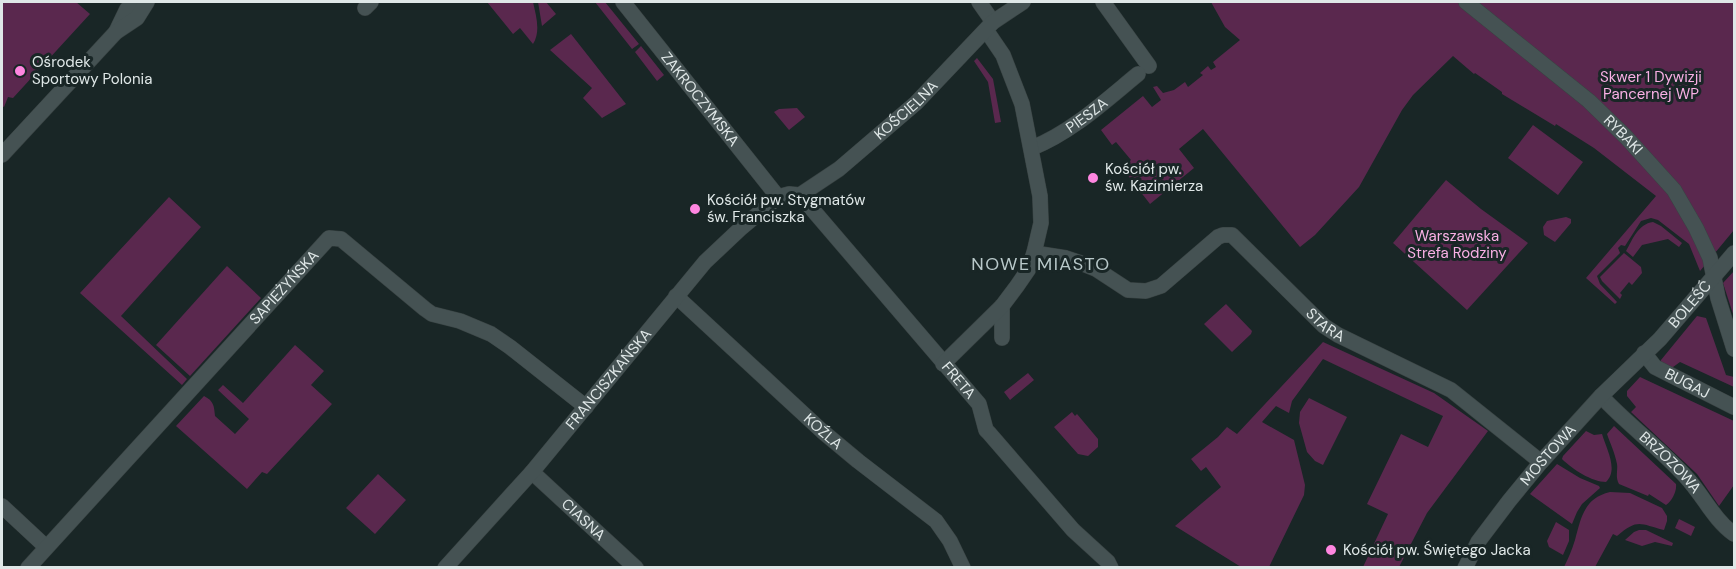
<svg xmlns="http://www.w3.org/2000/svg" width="1736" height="569" font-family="'DM Sans',sans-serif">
  <rect width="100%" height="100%" fill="#192626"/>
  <!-- green -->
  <path fill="#5a284e" d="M2 2H76L90 14 13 98 8 97 4 107 2 106Z
    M487 2H533C536 16 541 31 533 44L520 28 513 34Z
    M538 2H546L556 14 542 26Z
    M595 2H605L639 44 632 49Z
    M1211 2H1734V230L1700 271 1689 244 1658 220 1651 218 1641 221 1625 246 1621 245 1618 248 1620 253 1597 276 1600 284 1617 302 1615 304 1586 278 1656 196 1594 148 1556 124 1555 126 1502 94V92L1475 73 1474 74 1453 56 1413 95 1402 110 1359 187 1315 235 1300 247 1203 129 1179 149 1194 168 1150 204 1122 168 1131 160 1116 142 1112 145 1101 130 1143 96 1152 107 1161 100 1153 87 1157 86 1163 93 1174 90 1185 82 1188 87 1203 75 1200 73 1208 66 1211 70 1216 67 1213 62 1240 40 1225 27Z
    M571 34 626 104 602 118 583 98 592 88 550 50Z
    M641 46 664 75 657 81 635 52Z
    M977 58 993 79 1001 122 995 123 988 82 974 61Z
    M797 108 805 117 789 130 774 112 779 109Z
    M1533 125 1583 162 1558 195 1508 158Z
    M1446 180 1481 209 1528 243 1467 310 1393 243Z
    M169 197 201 227 121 316 187 379 182 385 80 293Z
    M1566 217 1571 219V223L1555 242 1544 235 1543 227 1547 221Z
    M1653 222 1661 226 1682 243 1679 247 1668 239 1642 245 1633 257 1626 251C1633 239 1638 224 1653 222Z
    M1624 253 1641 267 1642 273 1632 285 1629 282 1620 293 1622 295 1620 299 1602 281 1600 277Z
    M227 266 261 298 190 376 156 345Z
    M1734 271V317L1723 283Z
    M1226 304 1252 331 1251 334 1232 352 1204 324Z
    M1697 316 1706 318 1726 375 1734 377V387L1680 362 1669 370 1660 364 1661 360Z
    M1323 342 1434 393 1488 431 1427 513 1399 567H1363L1388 514 1367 504 1401 434 1428 447 1443 416 1323 359 1292 401 1289 413 1276 406 1262 422 1294 440 1305 485 1304 495 1269 567H1241L1175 526 1221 487 1206 467 1201 471 1191 459 1218 437 1227 427 1237 434Z
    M295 345 324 371 311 385 332 404 267 474 262 472 247 489 176 426 204 396C214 401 214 406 215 416L235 434 249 419 218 390 223 385 243 403Z
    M1028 373 1034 380 1010 400 1004 392Z
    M1640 377 1734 421V485L1719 506 1697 474 1631 412 1636 407 1627 396V391Z
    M1309 398 1347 417 1323 465 1315 461 1307 452 1299 423 1300 412Z
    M1072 412 1075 416 1077 414 1098 439V447L1088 456 1078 454 1054 427Z
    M1614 426 1676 484C1677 491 1672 501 1666 505L1649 494 1648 496 1619 484C1615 477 1618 471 1617 464 1615 453 1610 443 1607 434Z
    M1586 431 1594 435 1602 434C1606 448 1619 470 1606 482 1592 482 1572 469 1562 459L1563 456Z
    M1557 464 1580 478 1599 486 1600 488 1582 504 1577 512 1572 524 1530 494Z
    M378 474 406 500 375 534 346 508Z
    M1610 492 1630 493 1662 508 1667 516V521L1664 530C1640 524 1638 518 1617 536L1613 534 1595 567H1564C1568 559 1572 550 1575 540 1581 518 1584 498 1610 492Z
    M1679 519 1695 527 1691 536 1675 528Z
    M1556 522 1569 530V541L1563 555 1549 547 1547 541Z
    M1639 530H1646L1673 543 1672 546 1655 542 1642 546 1625 540 1634 532Z"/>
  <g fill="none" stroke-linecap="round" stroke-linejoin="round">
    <!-- minor casing -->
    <g stroke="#394343" stroke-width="16">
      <g id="minor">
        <path id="s1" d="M623 2 778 197"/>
        <path d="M979 2 993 22"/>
        <path d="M1103 2 1149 66"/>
        <path id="s2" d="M1466 2 1589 101 1626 137 1674 190 1696 228 1710 258 1718 298 1734 349"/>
        <path d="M365 8 371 2"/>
        <path d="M116 32 127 9 138 2"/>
        <path id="s3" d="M1032 148C1072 132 1105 101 1138 74"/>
        <path d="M2 155 116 32 137 18 147 2"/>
        <path id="s4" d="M800 195 979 404 986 430 989 433 1073 530 1108 562 1111 568"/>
        <path id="s5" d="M1034 253 1066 258 1081 263 1096 269 1128 290 1146 291 1161 286 1218 237 1223 235H1232L1324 326 1338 335 1451 390 1541 462"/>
        <path id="s6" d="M676 296 822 431 858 461 936 521 950 541 963 568"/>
        <path d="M1002 306V338"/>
        <path id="s7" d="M1644 353 1655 367 1734 407"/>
        <path d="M943 364 1002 306 1017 286 1028 270 1034 253 1041 223 1040 196 1022 104 1003 55 986 30"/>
        <path id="s8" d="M1601 396C1628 425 1660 448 1686 477 1703 495 1714 520 1734 534"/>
        <path id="s9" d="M532 472 636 568"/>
        <path d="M2 506 46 547"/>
        <path id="s10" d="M28 568 329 238 341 239 425 309 432 314 460 321 491 334 510 347 586 407"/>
        <path id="s11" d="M445 568 532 472 705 262 740 229 778 197 789 194 800 195 839 169 916 103 993 22 1023 2"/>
        <path id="s12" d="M1465 568 1478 542 1509 501 1541 462 1601 396 1660 339 1734 253"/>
      </g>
    </g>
    <!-- minor -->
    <use href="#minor" stroke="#455253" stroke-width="15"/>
  </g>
  <!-- markers -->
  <g fill="#fe86e0" stroke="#192626" stroke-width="2">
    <circle cx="20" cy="71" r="6"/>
    <circle cx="1093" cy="178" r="6"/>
    <circle cx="695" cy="209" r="6"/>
    <circle cx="1331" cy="550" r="6"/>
  </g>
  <g text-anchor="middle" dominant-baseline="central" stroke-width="6" stroke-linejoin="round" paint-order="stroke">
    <!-- poi labels -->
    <g font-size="15" fill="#dfe7e7" stroke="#192626" text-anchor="start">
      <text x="32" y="62">Ośrodek<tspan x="32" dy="17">Sportowy Polonia</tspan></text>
      <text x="1105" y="169">Kościół pw.<tspan x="1105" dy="17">św. Kazimierza</tspan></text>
      <text x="707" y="200">Kościół pw. Stygmatów<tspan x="707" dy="17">św. Franciszka</tspan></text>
      <text x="1343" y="550">Kościół pw. Świętego Jacka</text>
    </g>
    <!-- park labels -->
    <g font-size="15" fill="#f9b0e5" stroke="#192626">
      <text x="1651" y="77">Skwer 1 Dywizji<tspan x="1651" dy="17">Pancernej WP</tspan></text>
      <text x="1457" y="236">Warszawska<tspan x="1457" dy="17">Strefa Rodziny</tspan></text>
    </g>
    <!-- street labels -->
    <g font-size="15" fill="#dfe7e7" stroke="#192626">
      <text stroke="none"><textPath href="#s1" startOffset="124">ZAKROCZYMSKA</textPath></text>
      <text stroke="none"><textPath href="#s11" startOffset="658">KOŚCIELNA</textPath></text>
      <text stroke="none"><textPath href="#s3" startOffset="64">PIESZA</textPath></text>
      <text stroke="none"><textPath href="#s2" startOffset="206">RYBAKI</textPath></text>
      <text stroke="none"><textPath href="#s10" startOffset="380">SAPIEŻYŃSKA</textPath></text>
      <text stroke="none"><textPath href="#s12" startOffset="348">BOLEŚĆ</textPath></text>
      <text stroke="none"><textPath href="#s5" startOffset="356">STARA</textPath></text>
      <text stroke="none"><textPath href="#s11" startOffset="250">FRANCISZKAŃSKA</textPath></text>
      <text stroke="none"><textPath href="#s4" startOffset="244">FRETA</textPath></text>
      <text stroke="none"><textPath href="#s7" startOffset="54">BUGAJ</textPath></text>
      <text stroke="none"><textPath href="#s6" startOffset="200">KOŹLA</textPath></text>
      <text stroke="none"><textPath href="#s12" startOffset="141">MOSTOWA</textPath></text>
      <text stroke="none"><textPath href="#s8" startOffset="96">BRZOZOWA</textPath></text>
      <text stroke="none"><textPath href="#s9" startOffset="70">CIASNA</textPath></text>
    </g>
    <!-- quarter labels -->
    <g font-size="18" letter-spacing="1.5" fill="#b9c9ca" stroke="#192626">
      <text x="1041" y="264">NOWE MIASTO</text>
    </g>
  </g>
  <!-- border -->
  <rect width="1736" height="569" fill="none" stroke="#dfe7e7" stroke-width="6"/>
</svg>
